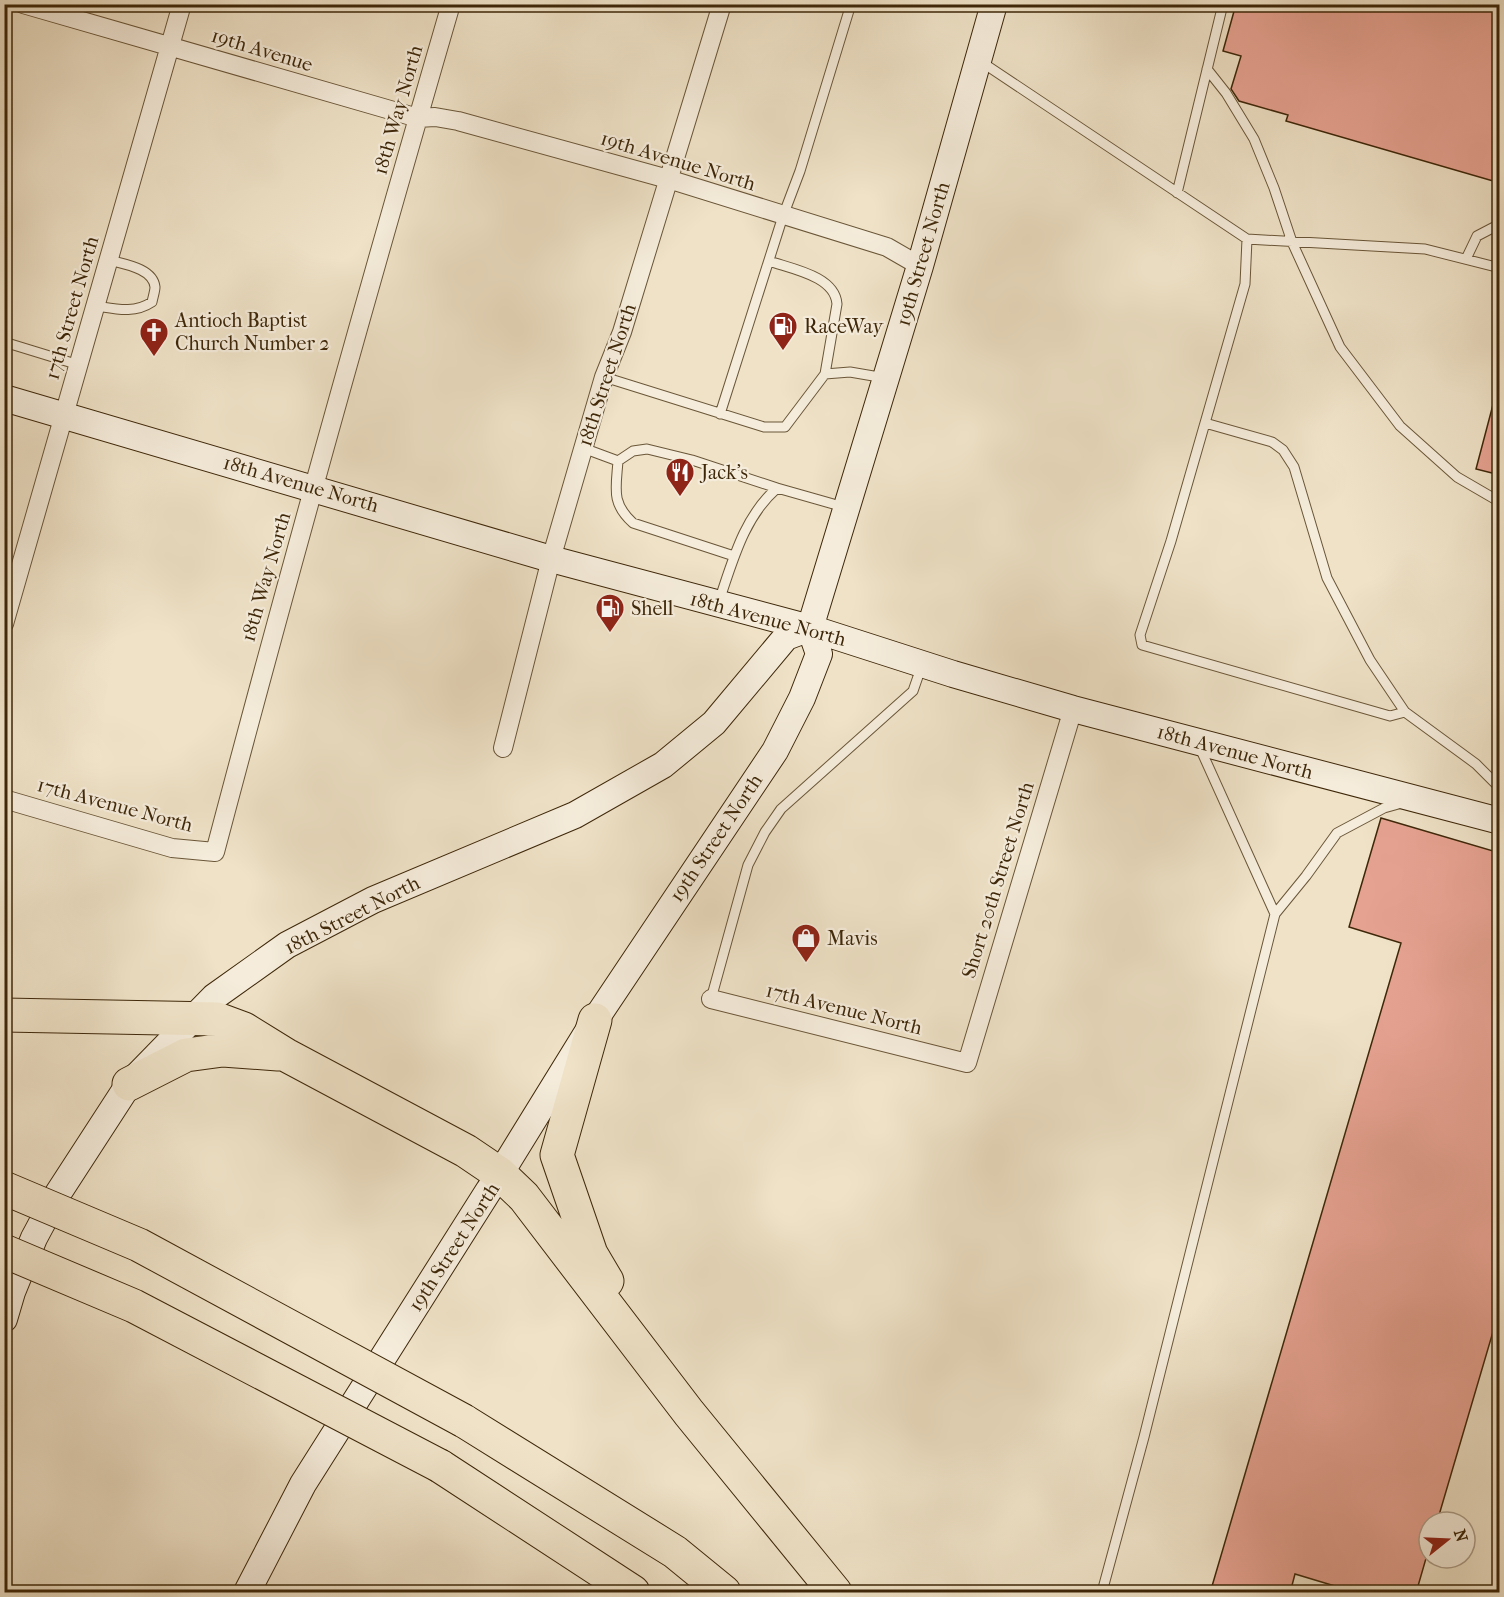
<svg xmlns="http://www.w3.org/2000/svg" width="1504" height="1597" font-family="'IM FELL French Canon',serif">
  <rect width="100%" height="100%" fill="#efe2c7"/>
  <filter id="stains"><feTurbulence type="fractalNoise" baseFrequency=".00333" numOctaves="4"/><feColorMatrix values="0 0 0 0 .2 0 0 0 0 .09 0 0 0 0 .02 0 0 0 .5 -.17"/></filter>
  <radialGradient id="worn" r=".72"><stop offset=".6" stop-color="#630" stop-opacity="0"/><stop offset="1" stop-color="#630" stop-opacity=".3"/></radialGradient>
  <!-- building -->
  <path fill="#e6a291" stroke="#3e2709" stroke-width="1.5" d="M1236 4H1500V183L1286 121 1288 115 1239 101 1231 89 1241 56 1223 51Z
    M1495 397H1500V475L1476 469Z
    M1381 818 1500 853V1308L1437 1522H1429V1548L1416 1593H1358L1295 1574 1290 1593H1210L1401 943 1349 927Z"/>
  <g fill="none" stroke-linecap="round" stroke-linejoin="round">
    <!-- lane casing -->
    <g stroke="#6a5638" stroke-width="11">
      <path id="lane" d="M980 61 1247 239 1425 249 1500 268
        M1207 69 1226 93 1254 139 1274 188 1292 242 1340 347 1400 426 1457 477 1500 502
        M1177 193 1223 4
        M1247 239 1245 284 1171 541 1140 635 1142 645 1390 716 1405 712
        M1466 259 1477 236 1500 224
        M769 261C792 269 835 276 837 304L825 374
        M96 306C116 309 134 314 152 302 153 297 155 291 155 287 153 268 123 264 109 260
        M4 342 79 365
        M604 377 764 427H785L825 374 850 372 885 378
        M720 414 783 216 800 171 851 4
        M1205 423 1272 442 1283 450 1294 467 1327 578 1370 660 1405 712 1476 764 1500 788
        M583 448 618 461
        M734 556 633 523C611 503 616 489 618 461L633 451 647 449 692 460 777 488
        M719 601C733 560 744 517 777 488L844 507
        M1275 914 1306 876 1337 833 1384 808 1402 803
        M711 999 748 865 765 832 781 809 913 691 922 665
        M1102 1592 1144 1437 1275 914 1200 748"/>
    </g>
    <!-- street casing -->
    <g stroke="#6a5638" stroke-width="20">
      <path id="street" d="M23 4 418 118 435 117 458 121 668 179 887 247 920 266
        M4 624 182 4
        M503 748 551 559 604 377 622 332 722 4
        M4 799 172 848 215 852C290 568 369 286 451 4
        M711 999 967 1063 1073 709"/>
    </g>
    <!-- secondary casing -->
    <g stroke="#3e2709" stroke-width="28">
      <path id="secondary" d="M4 398 551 559 810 628 953 674 1073 709 1500 821
        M4 1319 12 1292 34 1238 57 1195 129 1084 214 997 287 945 373 900 575 815 663 765 714 723 786 637 810 628
        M247 1592 303 1484 489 1190 500 1174 595 1020 775 751 802 698 819 654 810 628 920 266 994 4"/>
    </g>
    <!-- highway casing -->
    <g stroke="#3e2709" stroke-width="35">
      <path id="highway" d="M4 1015 217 1019 244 1029 286 1055 466 1151 500 1174 524 1197 689 1413 835 1592
        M595 1020 557 1155 591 1254 607 1281
        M129 1084 186 1055 223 1050 278 1054
        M464 1421 675 1552 724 1592
        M440 1466 633 1592"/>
    </g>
    <!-- lane -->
    <use href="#lane" stroke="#f5ecdb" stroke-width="9"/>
    <!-- street -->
    <use href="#street" stroke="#f5ecdb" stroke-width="18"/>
    <!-- secondary -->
    <use href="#secondary" stroke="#f5ecdb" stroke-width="26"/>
    <!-- highway -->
    <use href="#highway" stroke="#efe2c7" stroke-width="33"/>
    <!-- highway-bridge casing -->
    <g stroke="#3e2709" stroke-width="35" stroke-linecap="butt">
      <path id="highway-bridge" d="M4 1188 139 1245 464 1421
        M4 1251 134 1306 440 1466"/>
    </g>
    <!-- highway-bridge -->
    <use href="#highway-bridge" stroke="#efe2c7" stroke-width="33"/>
  </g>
  <!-- icons -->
  <defs>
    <g id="fuel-pin" transform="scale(1.5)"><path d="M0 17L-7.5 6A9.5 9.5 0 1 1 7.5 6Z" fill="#8f2418" stroke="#f5ecdb"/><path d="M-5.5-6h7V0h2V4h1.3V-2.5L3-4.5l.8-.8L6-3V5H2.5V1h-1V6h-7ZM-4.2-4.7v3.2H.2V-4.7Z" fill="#fff"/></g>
    <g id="church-pin" transform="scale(1.5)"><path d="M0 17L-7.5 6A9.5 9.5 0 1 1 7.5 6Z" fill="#8f2418" stroke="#f5ecdb"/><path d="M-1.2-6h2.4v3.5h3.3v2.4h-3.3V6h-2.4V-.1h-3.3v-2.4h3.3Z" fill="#fff"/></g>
    <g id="restaurant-pin" transform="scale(1.5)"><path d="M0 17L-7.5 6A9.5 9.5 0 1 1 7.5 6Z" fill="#8f2418" stroke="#f5ecdb"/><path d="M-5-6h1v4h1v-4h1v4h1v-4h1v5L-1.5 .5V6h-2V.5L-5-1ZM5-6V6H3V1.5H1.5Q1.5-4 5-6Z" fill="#fff"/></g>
    <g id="shop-pin" transform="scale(1.5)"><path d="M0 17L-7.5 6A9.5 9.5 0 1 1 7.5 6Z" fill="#8f2418" stroke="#f5ecdb"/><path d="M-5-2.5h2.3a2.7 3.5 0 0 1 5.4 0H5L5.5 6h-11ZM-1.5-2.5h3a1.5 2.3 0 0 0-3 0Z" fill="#fff"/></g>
  </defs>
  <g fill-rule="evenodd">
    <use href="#fuel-pin" x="783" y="326"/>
    <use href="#church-pin" x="154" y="332"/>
    <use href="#restaurant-pin" x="680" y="472"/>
    <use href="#fuel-pin" x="610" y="608"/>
    <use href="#shop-pin" x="806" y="938"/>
  </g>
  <g text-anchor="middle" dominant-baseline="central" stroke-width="4.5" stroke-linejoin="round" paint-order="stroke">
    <!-- street labels -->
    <g font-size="20" fill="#3e2709" stroke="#f5ecdb">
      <text transform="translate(262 50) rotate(17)">19th Avenue</text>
      <text transform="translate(398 110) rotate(-74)">18th Way North</text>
      <text transform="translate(678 161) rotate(17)">19th Avenue North</text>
      <text transform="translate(923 254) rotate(-74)">19th Street North</text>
      <text transform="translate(72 308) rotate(-74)">17th Street North</text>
      <text transform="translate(607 375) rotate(-72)">18th Street North</text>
      <text transform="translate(301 484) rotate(16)">18th Avenue North</text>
      <text transform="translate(266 577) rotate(-74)">18th Way North</text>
      <text transform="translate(768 619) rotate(15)">18th Avenue North</text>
      <text transform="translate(1235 752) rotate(15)">18th Avenue North</text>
      <text transform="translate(115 805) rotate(15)">17th Avenue North</text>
      <text transform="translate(716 838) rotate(-56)">19th Street North</text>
      <text transform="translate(998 880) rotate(-73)">Short 20th Street North</text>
      <text transform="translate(352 915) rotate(-27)">18th Street North</text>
      <text transform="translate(844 1009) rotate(14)">17th Avenue North</text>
      <text transform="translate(454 1247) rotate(-57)">19th Street North</text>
    </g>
    <!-- poi labels -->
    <g font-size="20" fill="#3e2709" stroke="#f5ecdb" text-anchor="start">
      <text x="175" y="320">Antioch Baptist<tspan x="175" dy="23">Church Number 2</tspan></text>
      <text x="804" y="326">RaceWay</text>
      <text x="701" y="472">Jack's</text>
      <text x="631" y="608">Shell</text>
      <text x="827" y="938">Mavis</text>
    </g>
  </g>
  <!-- margin -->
  <rect width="1504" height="1597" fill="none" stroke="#efe2c7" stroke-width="24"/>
  <rect x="6" y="6" width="1492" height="1585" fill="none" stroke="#3e2709" stroke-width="3"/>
  <rect x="12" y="12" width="1480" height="1573" fill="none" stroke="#3e2709" stroke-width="1.5"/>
  <!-- north arrow -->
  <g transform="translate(1447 1540) rotate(72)"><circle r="28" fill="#f5ecdb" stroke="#ac9d87" stroke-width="1.5"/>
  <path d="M0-4.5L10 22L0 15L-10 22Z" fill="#8f2418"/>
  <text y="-9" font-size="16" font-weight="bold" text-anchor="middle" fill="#3e2709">N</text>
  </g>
  <rect width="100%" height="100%" filter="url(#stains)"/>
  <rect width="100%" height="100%" fill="url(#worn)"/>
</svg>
